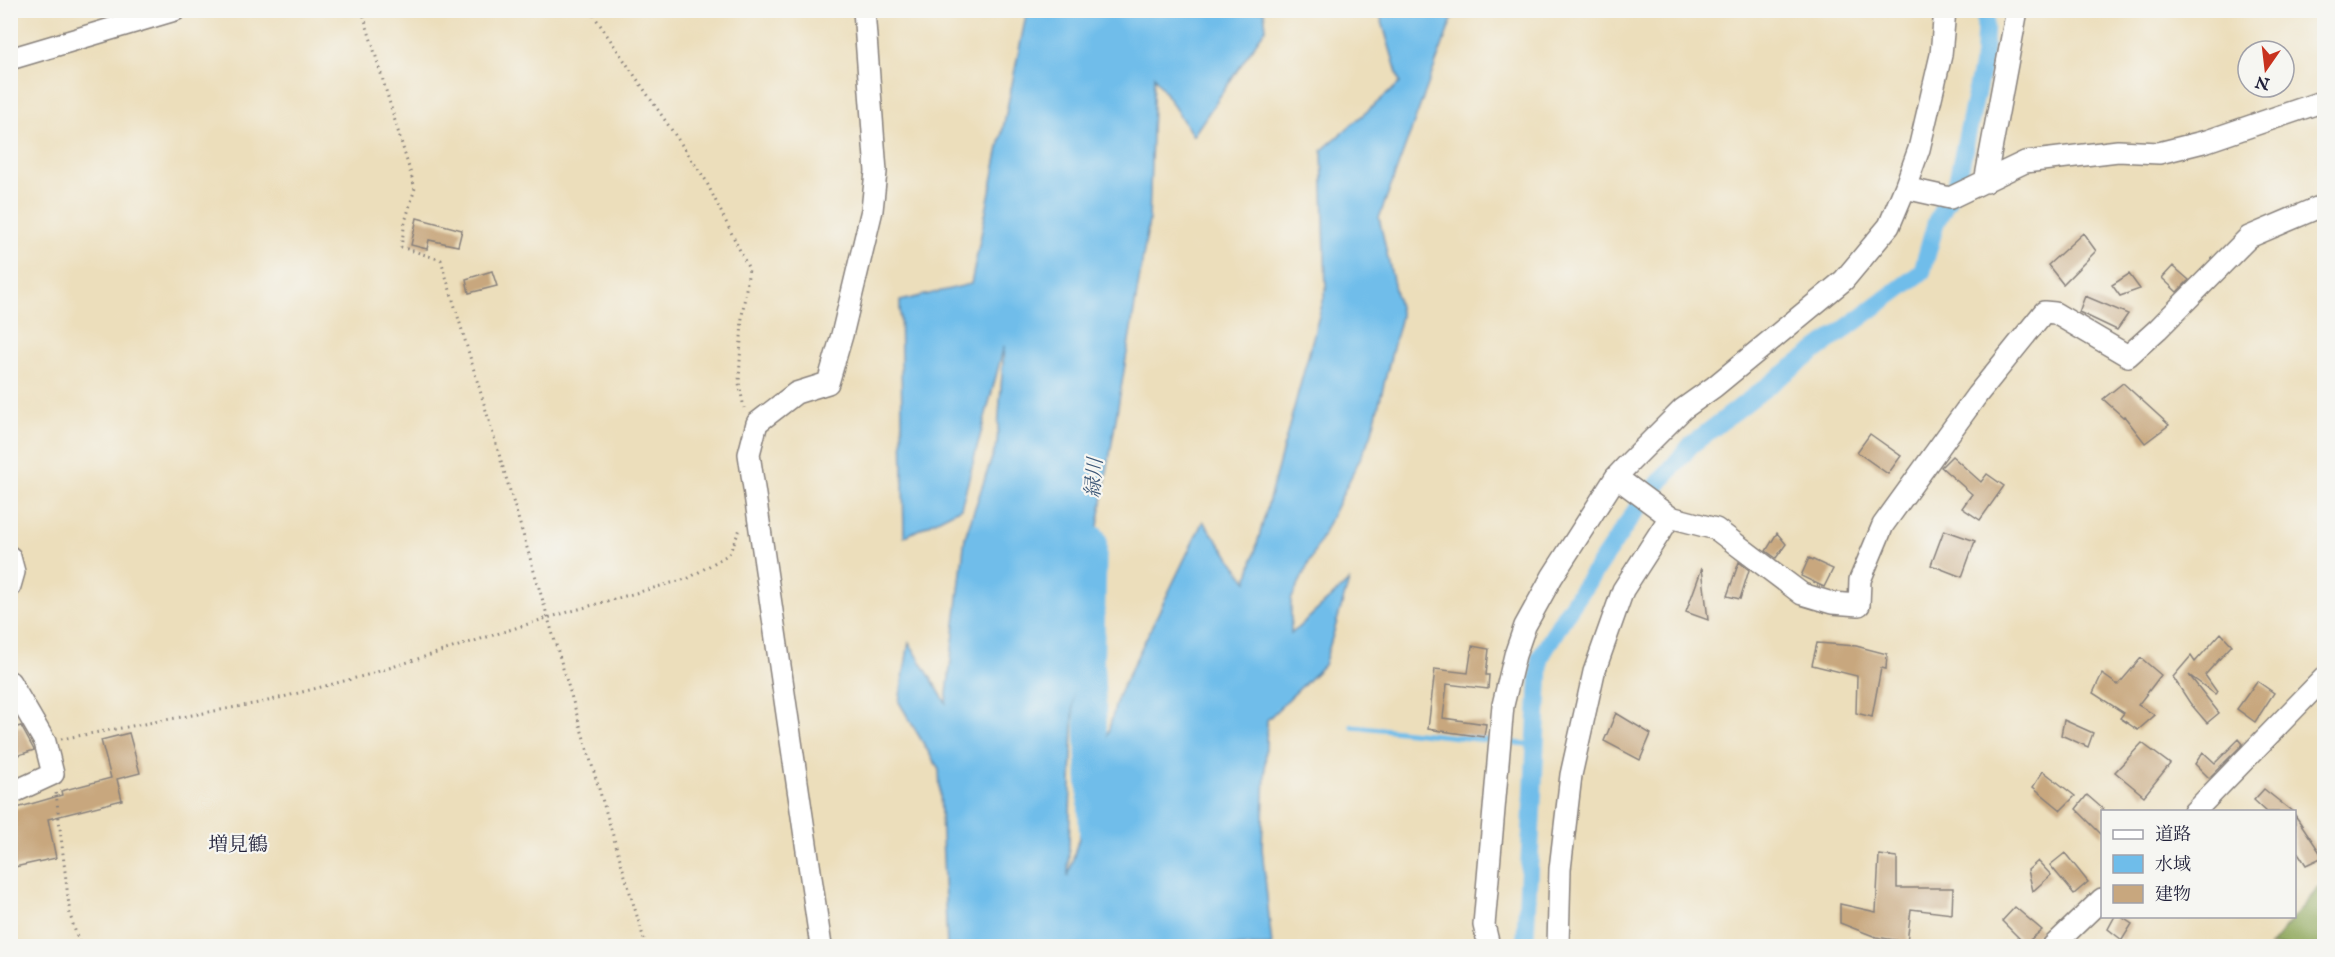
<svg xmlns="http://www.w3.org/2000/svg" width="2335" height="957" font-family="'IM FELL English','Noto Serif JP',serif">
  <rect width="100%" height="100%" fill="#f6f6f2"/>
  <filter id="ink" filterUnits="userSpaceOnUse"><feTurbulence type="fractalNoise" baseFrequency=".0167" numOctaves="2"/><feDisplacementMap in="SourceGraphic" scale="12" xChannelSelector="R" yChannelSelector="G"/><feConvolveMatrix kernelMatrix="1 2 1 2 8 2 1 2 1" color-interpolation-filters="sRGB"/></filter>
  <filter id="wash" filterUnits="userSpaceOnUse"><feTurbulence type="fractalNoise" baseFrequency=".008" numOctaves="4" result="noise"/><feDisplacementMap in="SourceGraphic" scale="24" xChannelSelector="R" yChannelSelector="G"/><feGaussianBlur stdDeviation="1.35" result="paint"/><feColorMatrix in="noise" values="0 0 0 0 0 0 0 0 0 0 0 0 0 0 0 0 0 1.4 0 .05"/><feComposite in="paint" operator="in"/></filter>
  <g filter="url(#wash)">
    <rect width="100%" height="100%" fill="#ecdebb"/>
    <!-- forest -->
    <path fill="#8ca557" stroke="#576449" stroke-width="1.5" d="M2324 881V946H2270Z"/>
    <!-- water -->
    <path fill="#6fbdea" stroke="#487092" stroke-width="1.5" d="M1027 11H1264L1266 28 1193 136 1154 76 1149 221 1075 664 1068 877 1118 696 1203 521 1247 581 1326 290 1322 150 1400 83 1379 11H1455L1379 218 1401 316 1371 436 1291 600V634L1349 581 1324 665 1267 720 1262 848 1272 946H947L939 770 899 702 909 642 946 703 965 537 997 443 1004 346 961 508 904 537 900 301 971 284Z"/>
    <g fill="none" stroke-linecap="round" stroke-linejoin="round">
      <!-- stream -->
      <path stroke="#6fbdea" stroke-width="5" d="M1352 726 1496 741
        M1505 742 1537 745"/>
      <!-- canal -->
      <path stroke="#6fbdea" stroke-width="18" d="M1525 946 1540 658 1564 617 1634 513 1691 445 1769 385 1922 272 1936 222 1957 182 1984 57 1986 10"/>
      <!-- river -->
      <path stroke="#6fbdea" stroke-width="32" d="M1091 541 1088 660 1095 833"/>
    </g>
    <g id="blocks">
      <!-- building -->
      <path fill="#c8a77e" d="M417 218 462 230 458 246 429 240 427 249 411 245Z
        M2083 233 2096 251 2063 284 2048 265Z
        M2173 266 2189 280 2177 292 2162 278Z
        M492 271 497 286 469 293 466 279Z
        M2129 274 2140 289 2120 296 2112 285Z
        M2085 296 2128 314 2117 330 2079 312Z
        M2123 383 2169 425 2145 443 2124 416 2123 417 2103 399Z
        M1870 434 1901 456 1888 474 1857 452Z
        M1952 456 1981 482 1987 474 2004 486 1980 520 1962 508 1972 494 1941 467Z
        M1944 530 1975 541 1962 577 1931 565Z
        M1777 533 1786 544 1776 558 1766 551Z
        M1809 558 1833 569 1824 587 1801 576Z
        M1739 562 1749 570 1740 599 1727 596Z
        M1702 568 1708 620 1686 612Z
        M2221 633 2232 645 2205 675 2217 692 2215 694 2189 675 2219 713 2207 723 2190 703 2173 677 2191 656 2195 662Z
        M1817 643 1856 646 1887 654 1886 669 1881 668 1872 717 1856 713 1857 676 1812 665Z
        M1472 646 1489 649 1486 675H1489L1488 689 1447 684 1443 718 1486 724 1484 737 1428 729 1435 669 1468 673Z
        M2141 658 2161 675 2138 705 2155 715 2138 730 2120 718 2124 713 2093 693 2102 674 2118 685Z
        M2257 681 2274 693 2255 722 2237 709Z
        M1616 713 1651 734 1640 760 1604 741Z
        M2064 720 2093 733 2088 747 2061 735Z
        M21 726 34 750 10 758V729Z
        M129 733 140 773 117 779 122 800 48 819 56 858 10 868V810L62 795 61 791 111 778 101 740Z
        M2239 739 2243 744 2209 778 2195 764 2203 752 2215 763Z
        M2142 743 2170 764 2144 796 2115 772Z
        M2043 771 2075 796 2061 810 2033 787Z
        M2264 789 2293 812H2267L2254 800Z
        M2087 795 2103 809V836L2076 809Z
        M2295 815 2323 857 2306 865 2295 848Z
        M2065 853 2088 882 2074 894 2050 865Z
        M1879 855 1897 857V888H1953L1952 914 1911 909 1907 942 1876 937 1840 923V904L1876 912Z
        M2038 861 2051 875 2033 891 2028 870Z
        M2015 907 2042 930 2025 944 2002 921Z
        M2115 916H2120L2132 924 2122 940 2108 929Z"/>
    </g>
  </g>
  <g filter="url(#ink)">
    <use href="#blocks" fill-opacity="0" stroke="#87807b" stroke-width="1.5"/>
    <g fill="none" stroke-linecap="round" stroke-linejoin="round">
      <!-- minor casing -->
      <g stroke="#87807b" stroke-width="24">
        <path id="minor" d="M10 59 175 10
          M1985 182 2017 10
          M1905 188 1950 198 2025 162 2118 151 2159 153 2207 141 2324 101
          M1616 477 1670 517 1716 529 1802 594 1832 603 1859 605 1860 580 1883 525 1977 395 2044 312 2055 313 2128 356 2158 329 2249 237 2324 205
          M10 557 14 572 10 586
          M10 682 45 742 53 774 16 791 10 790
          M2194 812 2324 678
          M821 946 749 454 757 423 796 393 828 383 842 335 872 210 876 172 864 10
          M1489 946 1484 925 1503 705 1515 655 1525 626 1552 577 1616 477 1631 461 1683 409 1714 387 1844 280 1889 226 1905 188 1919 149 1941 55 1945 10
          M1558 946 1560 869 1571 775 1594 672 1623 590 1670 517
          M2053 946 2102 899"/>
      </g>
      <!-- path -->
      <path stroke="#87807b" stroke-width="3" stroke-dasharray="1.5 4.5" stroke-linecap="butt" d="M362 10 415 188 405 222 401 247 441 260 646 946
        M590 10 705 179 749 269 742 316 739 383 744 408
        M61 739 264 702 367 675 547 618 689 578 729 554 740 529
        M56 793 70 915 80 946"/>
      <!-- minor -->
      <use href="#minor" stroke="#fff" stroke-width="21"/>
    </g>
  </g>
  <g text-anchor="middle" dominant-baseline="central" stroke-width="4.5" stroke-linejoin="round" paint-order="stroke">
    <!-- water labels -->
    <g font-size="20" font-style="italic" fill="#3d5878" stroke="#f6f6f2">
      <text transform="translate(1095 478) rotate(-86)">緑川</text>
    </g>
    <!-- neighbourhood labels -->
    <g font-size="20" fill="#22223b" stroke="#f6f6f2">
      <text x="238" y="845">増見鶴</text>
    </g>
  </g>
  <!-- margin -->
  <rect width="2335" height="957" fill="none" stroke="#f6f6f2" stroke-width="36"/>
  <!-- legend -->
  <rect x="2101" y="810" width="195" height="108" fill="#f6f6f2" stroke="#a1a1a9" stroke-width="1.5"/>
  <rect x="2113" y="830" width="30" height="9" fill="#ffffff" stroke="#a1a1a9" stroke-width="1.5"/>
  <text x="2155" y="840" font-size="18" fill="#22223b">道路</text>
  <rect x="2113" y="855" width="30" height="18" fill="#6fbdea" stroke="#a1a1a9" stroke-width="1.5"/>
  <text x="2155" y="870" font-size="18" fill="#22223b">水域</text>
  <rect x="2113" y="885" width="30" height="18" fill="#c8a77e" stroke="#a1a1a9" stroke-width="1.5"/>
  <text x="2155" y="900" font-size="18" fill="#22223b">建物</text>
  <!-- north arrow -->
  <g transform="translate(2266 69) rotate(194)"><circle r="28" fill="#f6f6f2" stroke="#a1a1a9" stroke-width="1.5"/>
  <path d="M0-4.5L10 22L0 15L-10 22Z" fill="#c8321e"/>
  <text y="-9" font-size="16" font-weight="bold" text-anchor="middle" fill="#22223b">N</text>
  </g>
</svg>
